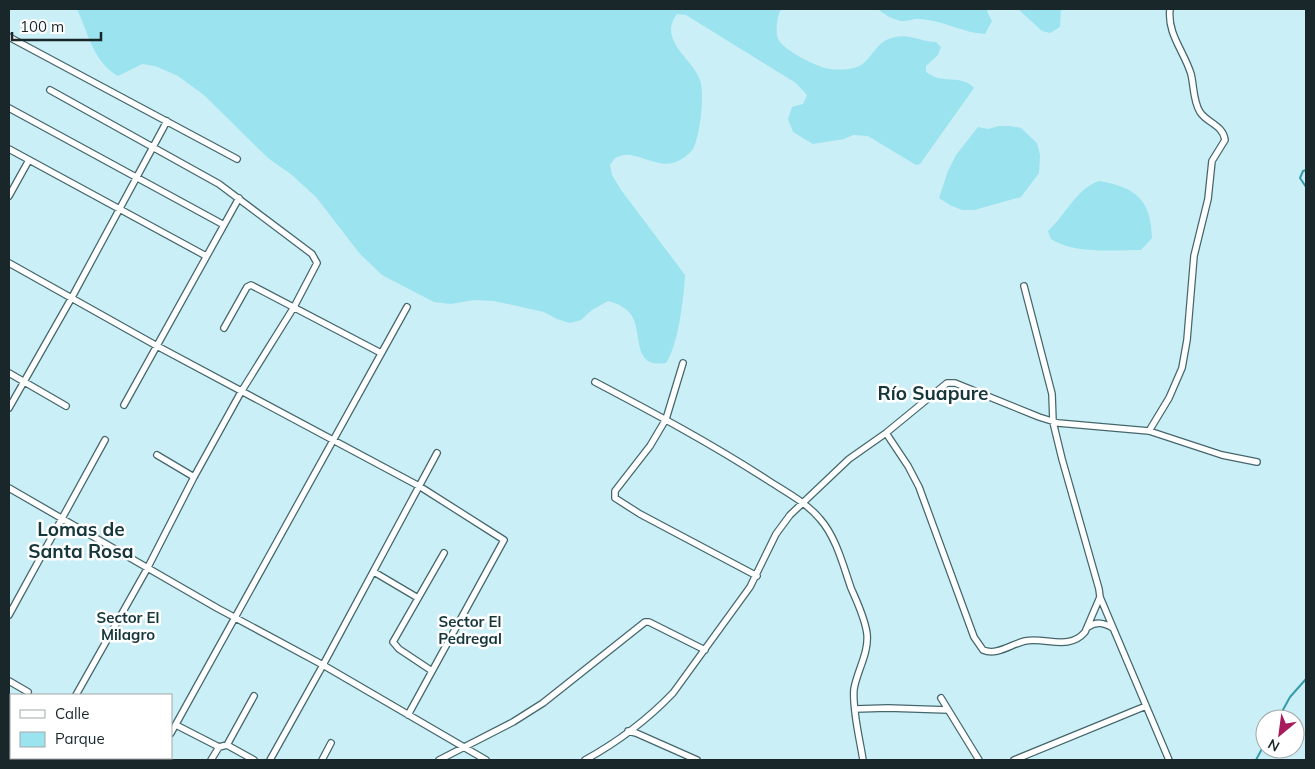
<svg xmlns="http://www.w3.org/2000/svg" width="1315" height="769" font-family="Mulish,sans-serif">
  <rect width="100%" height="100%" fill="#caeff6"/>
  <!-- green -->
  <path fill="#9ae3ef" d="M77 9H781C777 17 775 30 778 39 784 51 817 67 830 69 837 70 850 70 857 67 873 61 874 41 895 37 910 34 922 42 936 42L941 47 938 55 926 66V72C930 74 934 77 938 78 950 81 964 77 974 88L920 164 916 165 868 136 853 135 844 139 813 144 793 132 788 119 792 107 803 104 807 95 796 83 686 15 677 14C657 40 693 59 700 80 705 94 700 136 693 149 690 153 683 159 678 161 663 169 645 157 630 155 625 154 620 156 615 158L610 165 612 175 621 190 685 275C684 297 678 346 666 363 629 369 645 329 629 312 623 306 616 303 608 301L592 310 581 320 570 323 557 319 544 312 494 301 474 300 451 304 434 302 382 275 360 254 316 197 292 175 268 158 204 95 178 76 155 66 142 64 118 76C93 62 88 32 77 9Z
    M877 9H988L987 11 992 21 985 34C963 33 943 20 920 19 914 18 907 22 901 21 891 19 885 14 877 9Z
    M1018 9H1061L1060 27 1050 33 1042 31Z
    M999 126H1010L1021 128 1037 143 1040 155 1039 173 1021 197 974 210H962L950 205 939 198 948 171 956 155 978 127 988 129Z
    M1099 181C1135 187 1151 199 1152 238L1141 250C1113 250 1074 254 1051 239L1048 231C1065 216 1076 189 1099 181Z"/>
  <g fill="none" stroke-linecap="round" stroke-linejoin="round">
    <!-- stream -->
    <path stroke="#379baa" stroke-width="2" d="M1306 170 1303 171 1300 178 1306 187
      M1278 719 1290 697 1306 679
      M1256 760 1265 743"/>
    <!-- minor casing -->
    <g stroke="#45676c" stroke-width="8">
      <path id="minor" d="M9 37 237 159
        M50 90 219 184 312 254 317 263 294 307 241 392 194 477 147 569 76 695
        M9 108 224 225
        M9 149 206 256
        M9 196 29 160
        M9 263 157 346 419 486 504 540 408 715
        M1024 286 1052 394 1053 422 1062 459 1099 589 1100 597 1169 760
        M224 328 247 287 251 285 381 353
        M683 363 666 419 650 446 615 491V498L640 514 757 576
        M9 373 66 406
        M595 382C654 413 712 444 769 481 786 492 807 503 820 519 836 537 843 565 851 588 857 602 865 618 867 634 869 653 857 671 854 689 852 709 860 740 863 760
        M124 405 239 198
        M9 408 71 299 167 121
        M1149 431 1169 398 1182 368 1187 340 1194 256 1208 199 1212 161 1225 140C1223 125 1207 123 1200 112 1193 101 1194 86 1191 74 1184 51 1167 34 1170 9
        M886 433 908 466 919 487 974 637 983 650C997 656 1011 644 1025 641 1046 637 1069 651 1085 632L1100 597
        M157 455 194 477
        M9 488 217 608 323 665 486 760
        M374 572 418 598
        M9 615 105 440
        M1088 627C1097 621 1104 623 1113 628
        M432 671 399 649 393 642 444 553
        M9 681 28 692
        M941 698 979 760
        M855 709 888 708 948 710
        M176 725 219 747
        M9 731 11 733
        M628 731 636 733 697 760
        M171 733 407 307
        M227 745 254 760
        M54 758 59 760
        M143 758 148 760
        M38 760 39 758
        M156 760 158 758
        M211 760 219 747 227 745 254 696
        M270 760 323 665 437 453
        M322 760 331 743
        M439 760 513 722 543 703 645 622H649L705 650
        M585 760C616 743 648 719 673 693L750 587 776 534 790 515 849 459 886 433 947 383H955L1039 417 1058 423 1149 431 1222 455 1257 462
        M1014 760 1146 706"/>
    </g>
    <!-- minor -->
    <use href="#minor" stroke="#fff" stroke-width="5.5"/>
  </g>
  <g text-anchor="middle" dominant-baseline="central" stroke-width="5" stroke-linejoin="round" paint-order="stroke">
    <!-- neighbourhood labels -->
    <g font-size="15" font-weight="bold" fill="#15373c" stroke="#fff">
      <text x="128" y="617">Sector El<tspan x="128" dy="17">Milagro</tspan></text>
      <text x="470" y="621">Sector El<tspan x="470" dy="17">Pedregal</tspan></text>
    </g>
    <!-- district labels -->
    <g font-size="19" font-weight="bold" fill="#15373c" stroke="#fff">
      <text x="933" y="393">Río Suapure</text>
      <text x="81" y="529">Lomas de<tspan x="81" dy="22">Santa Rosa</tspan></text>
    </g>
  </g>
  <!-- border -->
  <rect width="1315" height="769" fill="none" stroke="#19272a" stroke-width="20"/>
  <!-- legend -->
  <rect x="10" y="694" width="162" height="65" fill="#ffffff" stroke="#a3a9aa"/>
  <rect x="20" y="710" width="25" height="8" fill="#ffffff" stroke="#a3a9aa"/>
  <text x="55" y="719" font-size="15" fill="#19272a">Calle</text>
  <rect x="20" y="732" width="25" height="15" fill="#9ae3ef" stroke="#a3a9aa"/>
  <text x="55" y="744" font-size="15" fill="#19272a">Parque</text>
  <!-- north arrow -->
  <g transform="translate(1280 734) rotate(209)"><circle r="24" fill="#ffffff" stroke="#a3a9aa"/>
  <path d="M0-4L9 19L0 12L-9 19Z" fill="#a71a5c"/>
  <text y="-8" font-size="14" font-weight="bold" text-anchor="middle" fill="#19272a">N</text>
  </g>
  <!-- scale -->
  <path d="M12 32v8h89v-8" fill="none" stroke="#19272a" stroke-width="2.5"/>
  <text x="20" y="32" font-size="15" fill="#19272a" stroke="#ffffff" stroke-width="4" paint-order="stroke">100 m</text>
</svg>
